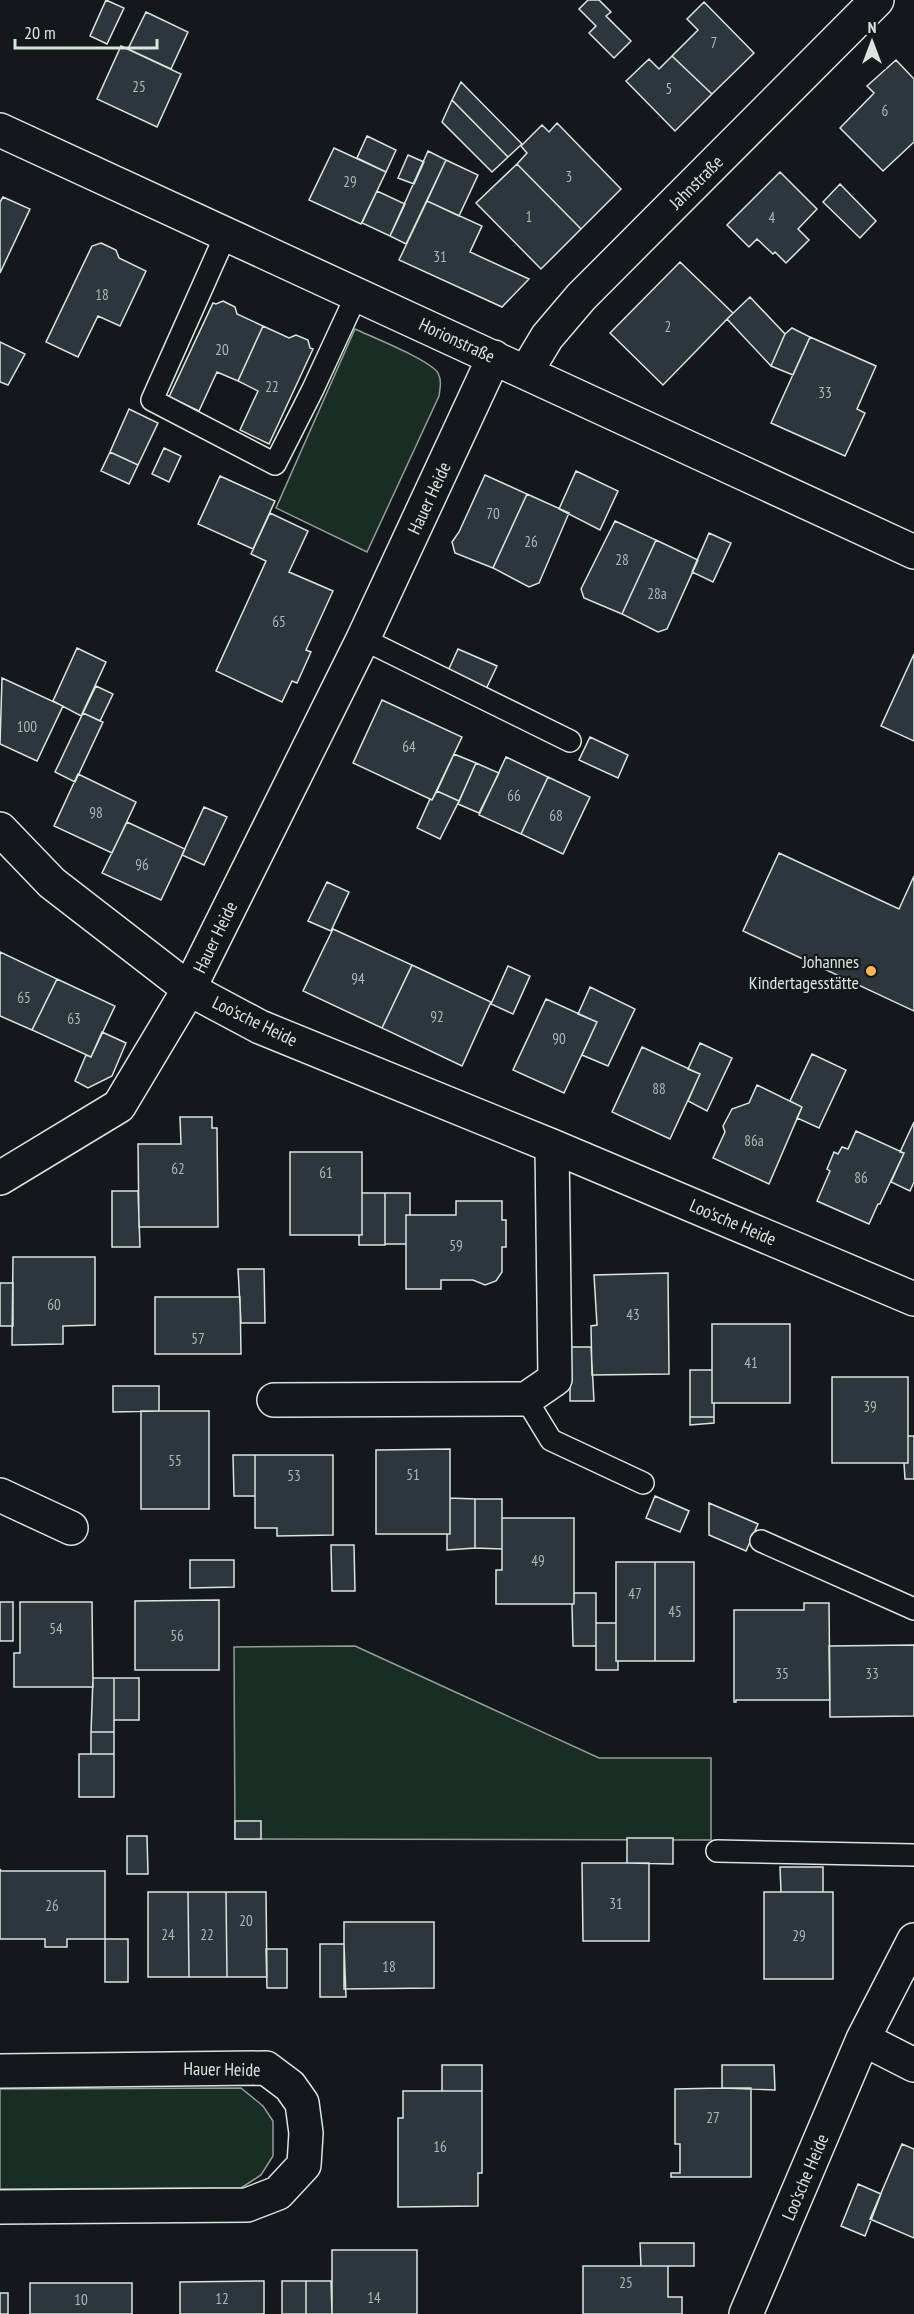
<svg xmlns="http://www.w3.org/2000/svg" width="914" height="2314" font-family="'PT Sans Narrow',sans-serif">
  <rect width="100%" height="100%" fill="#14181c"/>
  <!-- green -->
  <path fill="#1a2d24" stroke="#939e99" stroke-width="1.5" d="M355 329C372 337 430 360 438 373 442 381 440 388 439 396L367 552 276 508Z
    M355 1646 599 1758H711V1840L235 1839 234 1647Z
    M241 2088 263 2106 273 2121V2156L261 2175 241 2188 0 2189V2089Z"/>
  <!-- building -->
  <path fill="#2c363c" stroke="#d8e6dc" stroke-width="1.5" d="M106 0 124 8 107 44 90 36Z
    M588 0H599L611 12 606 16 631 41 614 58 589 33 596 26 579 9Z
    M704 2 754 53 712 94 672 56 698 30 687 19Z
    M146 12 188 32 171 69 128 49Z
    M121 46 181 74 157 127 97 99Z
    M672 56 712 94 675 131 626 81 649 59 659 69Z
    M896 60 914 79V142L883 171 840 128 874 93 867 86Z
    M461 82 522 144 508 157 452 100Z
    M452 100 508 157 492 172 442 122Z
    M557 123 621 189 581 229 517 164 527 153 521 146 542 125 549 132Z
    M367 136 396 150 386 172 357 158Z
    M334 148 386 172 361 224 309 200Z
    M428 151 446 160 406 244 390 236Z
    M408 155 424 162 414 184 398 178Z
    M446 160 478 175 459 216 427 201Z
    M517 164 581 229 541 269 476 203Z
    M780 172 817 209 798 229 809 240 786 263 775 252 773 254 757 239 749 247 727 225Z
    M840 184 876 221 860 238 823 202Z
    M377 191 405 204 390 236 362 223Z
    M3 197 30 209 0 273V202Z
    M427 201 482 226 470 252 529 279 502 307 399 260Z
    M101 243 116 250 119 258 146 271 120 326 98 316 78 357 46 342 92 246Z
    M680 262 733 313 663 385 610 333Z
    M750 297 785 334 771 366 727 319Z
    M223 301 235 307 237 314 263 326 238 381 217 372 199 411 169 397 213 303 216 304Z
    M263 326 289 338 296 335 308 340 310 348 313 349 269 444 240 430 258 391 238 381Z
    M792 328 810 337 793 375 771 366 785 334Z
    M810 337 876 366 857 409 865 413 845 456 771 423Z
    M0 342 25 354 8 385 0 382Z
    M129 409 158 423 138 465 110 452Z
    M164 448 181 456 169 482 152 474Z
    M110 452 138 465 129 484 101 471Z
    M576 471 618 491 600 530 559 509Z
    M485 475 527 494 493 568 455 553 452 542 459 532Z
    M220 476 275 501 253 549 198 524Z
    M527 494 569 513 539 583 529 587 493 568Z
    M270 513 308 531 289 572 333 591 306 650 311 652 297 683 292 681 282 702 216 671 266 561 251 554Z
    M615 521 656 540 622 614 584 598 581 589Z
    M709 533 731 543 713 582 692 572Z
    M656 540 698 560 667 629 658 632 622 614Z
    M77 648 106 662 81 716 53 701Z
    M458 649 497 666 486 689 448 671Z
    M914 654V741L881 726Z
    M2 678 63 706 37 761 0 744Z
    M96 686 113 694 100 721 83 713Z
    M382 700 462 737 432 800 353 763Z
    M83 713 103 722 75 782 55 772Z
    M590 737 628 755 618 778 579 760Z
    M454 754 476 763 459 801 437 791Z
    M506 757 548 777 521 834 479 815Z
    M476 763 499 773 479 813 458 804Z
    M78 774 136 802 112 853 54 826Z
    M548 777 590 797 563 854 521 834Z
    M437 791 459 801 440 839 417 828 430 799 432 800Z
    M204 807 227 817 204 865 182 855Z
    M127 822 185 849 161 900 102 873Z
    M779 853 899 909 914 876V1011L743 931Z
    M327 882 349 892 331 931 308 921Z
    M333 929 412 965 382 1028 303 991Z
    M0 952 57 979 32 1030 0 1016Z
    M412 965 491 1002 462 1066 382 1028Z
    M508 966 530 976 513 1014 491 1004Z
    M57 979 115 1006 91 1057 32 1030Z
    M590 987 635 1009 608 1066 582 1055 597 1022 578 1014Z
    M546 999 597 1022 564 1093 513 1070Z
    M102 1032 126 1043 112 1076 88 1088 75 1081 86 1055 91 1057Z
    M700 1043 732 1058 707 1111 688 1101 700 1074 688 1069Z
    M642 1047 700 1074 670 1139 612 1112Z
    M812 1054 846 1070 819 1128 797 1118 802 1107 790 1101Z
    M757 1085 802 1107 769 1184 713 1158 725 1132 723 1126 732 1109 749 1103Z
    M180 1117H212V1128H217L218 1227H139L138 1144H181Z
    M914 1122V1182L910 1191 891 1182 904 1153 900 1152Z
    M856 1131 904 1153 880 1204H878L869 1224 817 1201 830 1171 827 1169 834 1152 838 1154 842 1147 848 1149Z
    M290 1152H362V1235H290Z
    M112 1191H138L140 1247H112Z
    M362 1193H385V1245H359V1235H362Z
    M385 1193H410V1215H406V1244H385Z
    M456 1201H502V1220H506V1247H502V1272L496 1281 485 1285 473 1280H441V1289H406V1215H456Z
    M13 1257H95V1325L63 1326V1344L12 1345Z
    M238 1269H264L265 1323H241Z
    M668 1273 669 1374 592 1375 591 1326 597 1325 594 1275Z
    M0 1283H13V1326H0Z
    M155 1297H240L241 1354H155Z
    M712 1324H790V1403H712Z
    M570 1347H591L594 1401H570Z
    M690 1370H712V1403H714V1417H690Z
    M832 1377H908V1463H832Z
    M113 1386H159V1411L113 1412Z
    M141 1411H209V1509H141Z
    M690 1417H714V1423L690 1425Z
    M908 1436H914V1479H905L904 1463H908Z
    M450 1449V1534H376V1450Z
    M233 1455H255V1496H234Z
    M255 1455H333V1535L277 1536V1528H255Z
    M655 1496 689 1511 680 1532 646 1518Z
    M450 1498 475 1499V1548L447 1550V1534H450Z
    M475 1499H502V1549L475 1548Z
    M709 1503 758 1524 746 1551 709 1535Z
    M502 1518H574V1604H496V1570H502Z
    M331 1545H354L355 1591H332Z
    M190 1560H234V1587L190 1588Z
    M616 1562H655V1661H616Z
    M655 1562H694V1661H655Z
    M574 1593H596V1646H573L572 1604H574Z
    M219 1600V1670H135V1601Z
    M0 1602H13V1641H0Z
    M20 1602H92L93 1687H14V1653H20Z
    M804 1603H829L830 1700H736V1702H734V1610H804Z
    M596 1623H616V1661H618V1670H596Z
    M914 1645V1716L830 1717 829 1646Z
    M93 1678H114V1732H91Z
    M114 1678H139V1720H114Z
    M91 1732H114V1754H91Z
    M79 1754H114V1797H79Z
    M235 1821H261V1839H235Z
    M127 1836H147L148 1874H127Z
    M627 1838H673V1864L627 1863Z
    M582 1863H649V1941H583Z
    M780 1867H823V1892H781Z
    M0 1869 1 1871H105V1939H67V1947H45V1939H0Z
    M148 1892H188L189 1977H148Z
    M188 1892H226L227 1977H189Z
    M226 1892H266L267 1977H227Z
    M764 1892H833V1979H764Z
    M344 1922H434V1988L344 1989Z
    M105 1939H128V1982H105Z
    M320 1944H344L346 1997H320Z
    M266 1949H287V1988H267Z
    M442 2065H482V2091H442Z
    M722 2065H774L775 2090 722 2088Z
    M722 2088H751V2177H671V2173H680V2144H675V2089Z
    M403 2091H482V2173H478V2206L398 2207V2118H403Z
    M902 2144 914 2149V2238L870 2219Z
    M858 2184 881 2194 865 2236 841 2226Z
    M640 2243H694V2266H641Z
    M332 2250H417V2314H332Z
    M583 2266H668V2297H682V2314H583Z
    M264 2281V2314H180V2282Z
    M282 2281H306V2314H282Z
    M306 2281H331L332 2314H306Z
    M30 2283H132V2314H30Z
    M0 2293H8V2314H0Z"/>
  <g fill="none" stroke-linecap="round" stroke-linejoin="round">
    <!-- lane casing -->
    <g stroke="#d8e6dc" stroke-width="24">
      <path id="lane" d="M226 234 152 400 275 464 313 389 357 294
        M363 639 570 741
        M526 1399 551 1440 643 1483
        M761 1541 914 1609
        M717 1851 914 1855"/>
    </g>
    <!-- street casing -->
    <g stroke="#d8e6dc" stroke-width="36">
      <path id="street" d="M0 130 914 552
        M526 372 547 337 581 297 877 0
        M0 829 52 883 189 989 260 1027 552 1146 914 1299
        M0 1178 119 1106 189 989 363 639 494 357
        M274 1400 526 1399 555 1379 552 1146
        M0 1495 71 1528
        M863 2039 914 2065
        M0 2071 266 2068 290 2086 302 2103 306 2133 304 2165 278 2193 247 2205 0 2207
        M746 2314 863 2039 914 1940"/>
    </g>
    <!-- lane -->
    <use href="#lane" stroke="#14181c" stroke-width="21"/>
    <!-- street -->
    <use href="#street" stroke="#14181c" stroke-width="33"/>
  </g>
  <!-- markers -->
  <circle fill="#ffb74d" stroke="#14181c" stroke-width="2" cx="871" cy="971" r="6"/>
  <g text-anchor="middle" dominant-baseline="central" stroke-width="4.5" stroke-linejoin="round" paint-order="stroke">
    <!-- number labels -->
    <g font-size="15" fill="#adbab4">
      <text x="714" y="42">7</text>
      <text x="139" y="86">25</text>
      <text x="669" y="88">5</text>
      <text x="885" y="110">6</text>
      <text x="569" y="176">3</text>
      <text x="350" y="181">29</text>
      <text x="529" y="216">1</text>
      <text x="772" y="217">4</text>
      <text x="440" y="256">31</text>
      <text x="102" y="294">18</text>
      <text x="668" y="326">2</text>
      <text x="222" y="349">20</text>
      <text x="272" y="386">22</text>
      <text x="825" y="392">33</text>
      <text x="493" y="513">70</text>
      <text x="531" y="541">26</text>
      <text x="622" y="559">28</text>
      <text x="657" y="593">28a</text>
      <text x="279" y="621">65</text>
      <text x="27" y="726">100</text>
      <text x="409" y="746">64</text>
      <text x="514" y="795">66</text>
      <text x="96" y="812">98</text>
      <text x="556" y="815">68</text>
      <text x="142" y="864">96</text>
      <text x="358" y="978">94</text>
      <text x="24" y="997">65</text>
      <text x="437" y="1016">92</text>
      <text x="74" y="1018">63</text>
      <text x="559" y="1038">90</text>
      <text x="659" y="1088">88</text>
      <text x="754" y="1140">86a</text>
      <text x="178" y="1168">62</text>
      <text x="326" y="1172">61</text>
      <text x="861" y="1177">86</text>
      <text x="456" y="1245">59</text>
      <text x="54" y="1304">60</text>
      <text x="633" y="1314">43</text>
      <text x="198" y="1338">57</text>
      <text x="751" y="1362">41</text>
      <text x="870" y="1406">39</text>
      <text x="175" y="1460">55</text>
      <text x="413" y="1474">51</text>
      <text x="294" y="1475">53</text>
      <text x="538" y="1560">49</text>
      <text x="635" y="1593">47</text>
      <text x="675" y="1611">45</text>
      <text x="56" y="1628">54</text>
      <text x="177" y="1635">56</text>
      <text x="782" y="1673">35</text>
      <text x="872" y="1673">33</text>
      <text x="616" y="1903">31</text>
      <text x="52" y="1905">26</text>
      <text x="246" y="1920">20</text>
      <text x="168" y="1934">24</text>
      <text x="207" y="1934">22</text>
      <text x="799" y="1935">29</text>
      <text x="389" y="1966">18</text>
      <text x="713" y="2117">27</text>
      <text x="440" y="2146">16</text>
      <text x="626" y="2282">25</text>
      <text x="374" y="2297">14</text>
      <text x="222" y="2298">12</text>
      <text x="81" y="2299">10</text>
    </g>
    <!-- street labels -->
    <g font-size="18" fill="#d8e6dc" stroke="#14181c">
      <text transform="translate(696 182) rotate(-45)">Jahnstraße</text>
      <text transform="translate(457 340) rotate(25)">Horionstraße</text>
      <text transform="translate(429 498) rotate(-65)">Hauer Heide</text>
      <text transform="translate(215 937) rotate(-64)">Hauer Heide</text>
      <text transform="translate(255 1021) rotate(26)">Loo'sche Heide</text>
      <text transform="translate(733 1222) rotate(23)">Loo'sche Heide</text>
      <text transform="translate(222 2069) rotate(1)">Hauer Heide</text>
      <text transform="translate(805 2177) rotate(-67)">Loo'sche Heide</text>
    </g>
    <!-- poi labels -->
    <g font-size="18" fill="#d8e6dc" stroke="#14181c" text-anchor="end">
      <text x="859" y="961">Johannes<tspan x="859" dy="21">Kindertagesstätte</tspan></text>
    </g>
  </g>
  <!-- north arrow -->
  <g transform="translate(872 42)" stroke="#14181c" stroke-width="4.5" paint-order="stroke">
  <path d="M0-4.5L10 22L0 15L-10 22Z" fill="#d8e6dc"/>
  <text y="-9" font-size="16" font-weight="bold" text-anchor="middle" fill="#d8e6dc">N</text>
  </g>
  <!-- scale -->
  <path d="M15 39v9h142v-9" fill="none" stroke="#d8e6dc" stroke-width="3"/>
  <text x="24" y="39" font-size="18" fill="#d8e6dc" stroke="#14181c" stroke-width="4.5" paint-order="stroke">20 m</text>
</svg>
